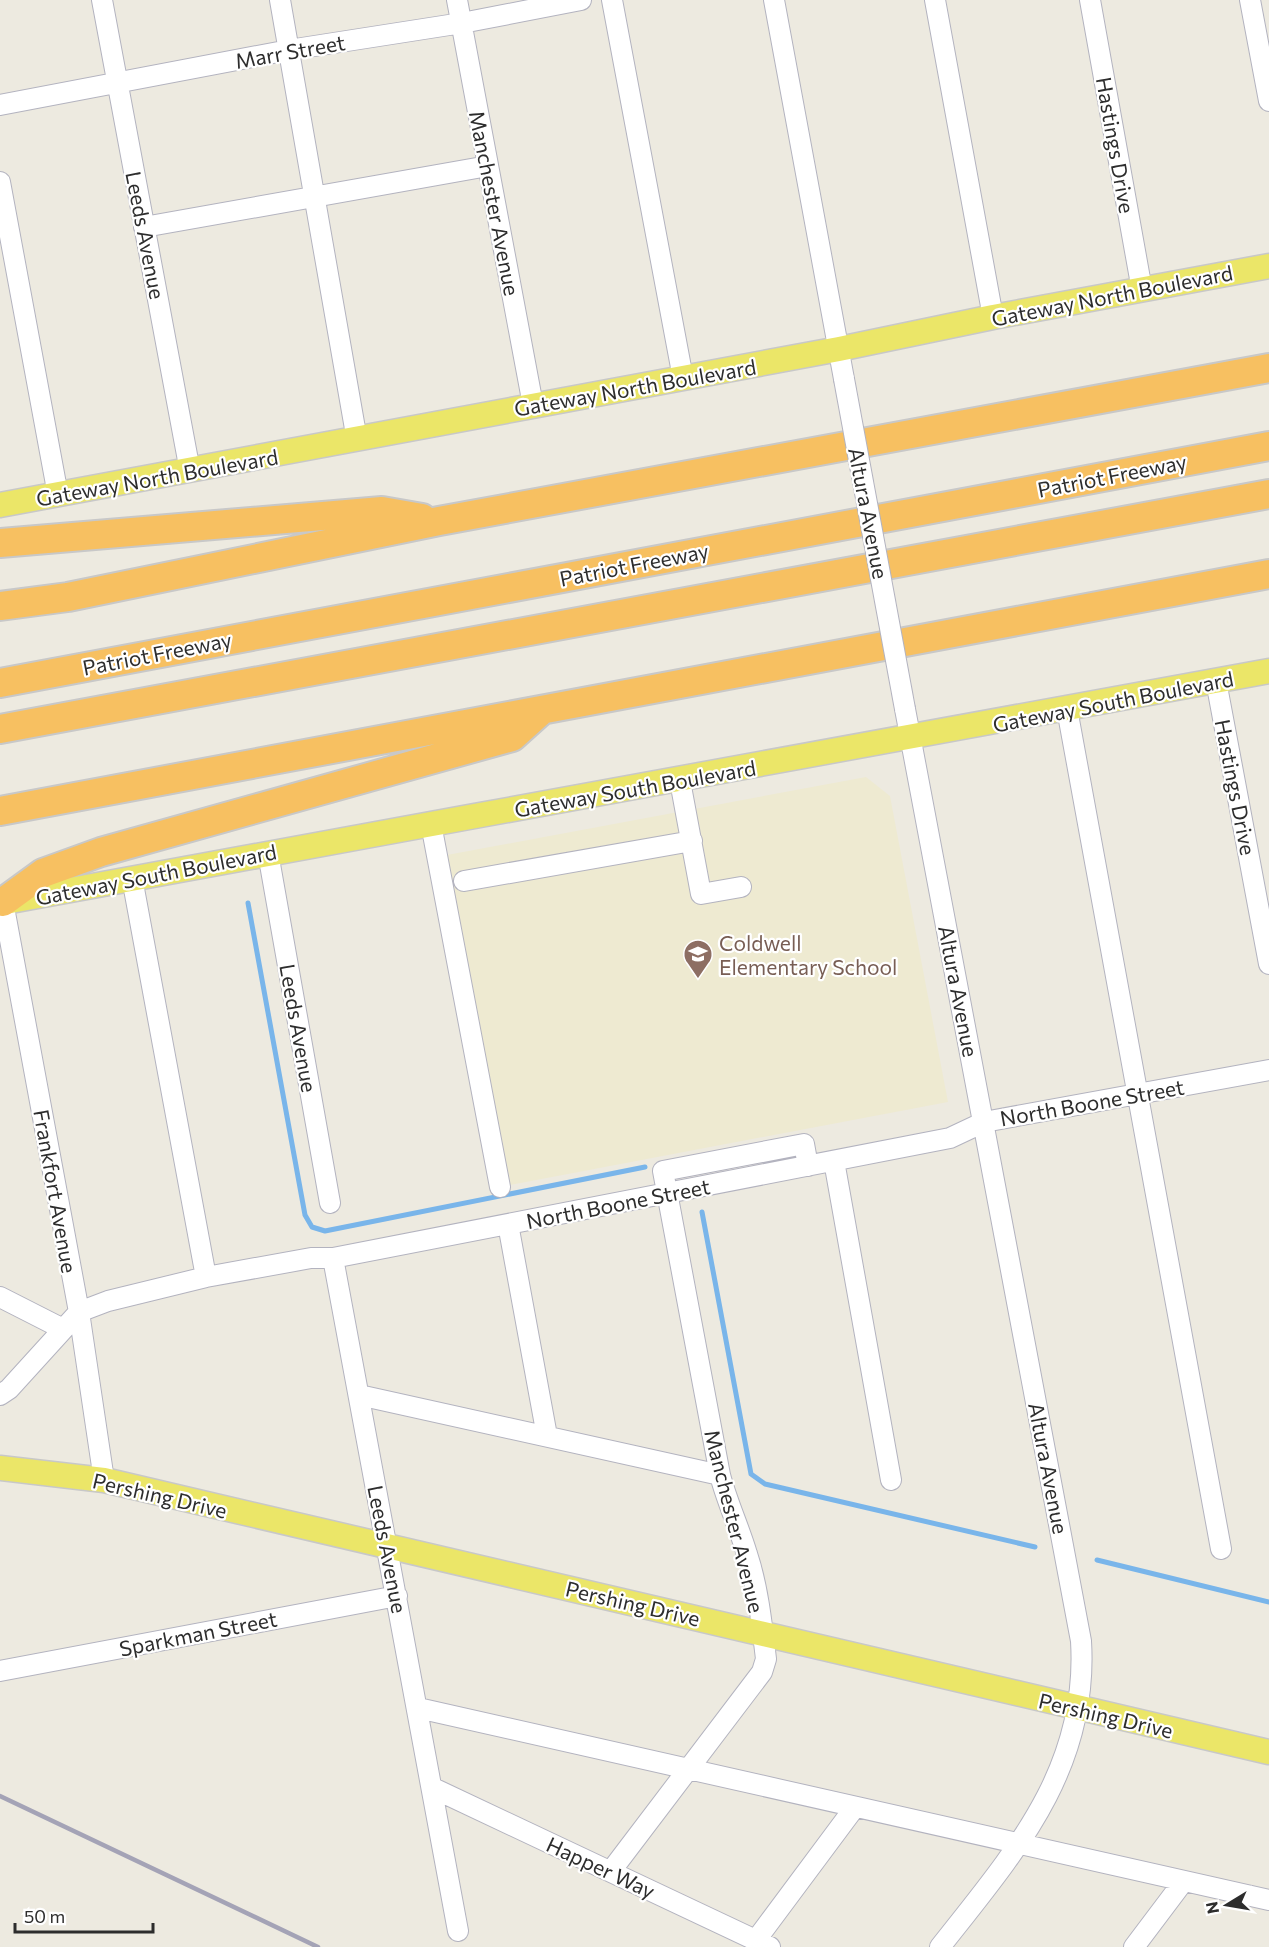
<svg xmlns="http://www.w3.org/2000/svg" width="1269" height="1947" font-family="Commissioner,sans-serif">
  <rect width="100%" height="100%" fill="#edeae0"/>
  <!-- education -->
  <path fill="#eeead1" d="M866 777 890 796 948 1102 510 1185 447 855Z"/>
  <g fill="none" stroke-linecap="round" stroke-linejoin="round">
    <!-- stream -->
    <path stroke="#79b5ea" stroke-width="5" d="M248 903 305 1215 312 1227 325 1231 645 1167
      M702 1212 751 1474 765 1484 1035 1547
      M1097 1560 1269 1602"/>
    <!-- minor casing -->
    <g stroke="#b3b3bf" stroke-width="22">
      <path id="minor" d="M102 0 190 471
        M280 0 357 440
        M457 0 533 405
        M612 0 683 378
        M774 0 844 379
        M935 0 993 317
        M1090 0 1142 290
        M1250 0 1269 101
        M0 105 289 50 462 23 581 0
        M0 182 58 495
        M144 227 488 166
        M1216 681 1269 964
        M905 709 1081 1641C1089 1769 1014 1853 940 1947
        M1067 709 1221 1549
        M680 781 701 894 741 887
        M431 824 500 1187
        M268 853 330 1203
        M132 878 206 1277
        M464 881 692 841
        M3 902 79 1312 104 1480
        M834 1161 891 1480
        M508 1224 547 1436
        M333 1258 458 1931
        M0 1297 63 1329
        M0 1395 9 1389 79 1312 108 1301 206 1277 311 1258H333L950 1138 984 1122 1269 1070
        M359 1395 720 1475
        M0 1671 397 1596
        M418 1708 1269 1900
        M433 1788 770 1947
        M611 1871 762 1672 766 1659C762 1625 758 1587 747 1554 739 1527 727 1502 720 1475L663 1171 804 1144 808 1166
        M756 1940 855 1807
        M1134 1947 1183 1882"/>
    </g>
    <!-- major casing -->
    <g stroke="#c8c8c8" stroke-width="27">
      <path id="major" d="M0 505 839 349 993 317 1269 266
        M5 902C426 823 848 751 1269 671
        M0 1468 104 1480 1269 1752"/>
    </g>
    <!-- highway casing -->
    <g stroke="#c8c8c8" stroke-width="32">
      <path id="highway" d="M0 543 382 511 422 518
        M0 606 68 597 439 521 1269 368
        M0 683 1269 446
        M0 729 1269 494
        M0 811 1269 574
        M3 902 43 873 101 852 512 737 542 710"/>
    </g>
    <!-- minor -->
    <use href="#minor" stroke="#fff" stroke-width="20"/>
    <!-- major -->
    <use href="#major" stroke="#ebe668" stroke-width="24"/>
    <!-- highway -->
    <use href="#highway" stroke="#f7c061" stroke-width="28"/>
    <!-- rail -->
    <path stroke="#a4a3b6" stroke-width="4.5" d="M0 1796 318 1947"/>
    <!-- minor-bridge casing -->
    <g stroke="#b3b3bf" stroke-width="22" stroke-linecap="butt">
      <path id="minor-bridge" d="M844 379 905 709"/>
    </g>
    <!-- minor-bridge -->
    <use href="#minor-bridge" stroke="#fff" stroke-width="20"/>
  </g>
  <!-- icons -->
  <defs>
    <g id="school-pin" transform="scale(1.5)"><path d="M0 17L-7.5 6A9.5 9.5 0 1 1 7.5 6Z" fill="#8d6e63" stroke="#fff"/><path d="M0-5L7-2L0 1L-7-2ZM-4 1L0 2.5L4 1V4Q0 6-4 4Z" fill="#fff"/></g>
  </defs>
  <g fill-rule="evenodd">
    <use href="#school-pin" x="698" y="954"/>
  </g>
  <g text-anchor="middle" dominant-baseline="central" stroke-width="4.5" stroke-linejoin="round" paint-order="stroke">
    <!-- street labels -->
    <g font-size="21" fill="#2d2d2d" stroke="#fff">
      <text transform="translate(290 51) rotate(-10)">Marr Street</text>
      <text transform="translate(1116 145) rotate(80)">Hastings Drive</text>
      <text transform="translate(495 203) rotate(79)">Manchester Avenue</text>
      <text transform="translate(146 235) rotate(79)">Leeds Avenue</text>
      <text transform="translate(1112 295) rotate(-11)">Gateway North Boulevard</text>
      <text transform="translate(635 387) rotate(-10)">Gateway North Boulevard</text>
      <text transform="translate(1112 475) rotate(-11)">Patriot Freeway</text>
      <text transform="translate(157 477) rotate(-10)">Gateway North Boulevard</text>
      <text transform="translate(869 513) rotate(79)">Altura Avenue</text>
      <text transform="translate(634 564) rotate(-11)">Patriot Freeway</text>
      <text transform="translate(157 653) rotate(-11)">Patriot Freeway</text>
      <text transform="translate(1113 701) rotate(-11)">Gateway South Boulevard</text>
      <text transform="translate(1236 787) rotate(79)">Hastings Drive</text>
      <text transform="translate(635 788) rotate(-10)">Gateway South Boulevard</text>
      <text transform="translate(156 874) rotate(-11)">Gateway South Boulevard</text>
      <text transform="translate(959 991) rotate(79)">Altura Avenue</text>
      <text transform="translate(299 1028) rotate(80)">Leeds Avenue</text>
      <text transform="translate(1092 1102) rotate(-10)">North Boone Street</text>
      <text transform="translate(56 1191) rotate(80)">Frankfort Avenue</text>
      <text transform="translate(618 1203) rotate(-11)">North Boone Street</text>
      <text transform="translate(1049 1468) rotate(79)">Altura Avenue</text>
      <text transform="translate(160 1495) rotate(13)">Pershing Drive</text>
      <text transform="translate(735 1521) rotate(76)">Manchester Avenue</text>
      <text transform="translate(388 1549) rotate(79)">Leeds Avenue</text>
      <text transform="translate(633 1603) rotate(13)">Pershing Drive</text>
      <text transform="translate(198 1633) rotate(-11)">Sparkman Street</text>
      <text transform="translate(1106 1715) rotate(13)">Pershing Drive</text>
      <text transform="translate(601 1867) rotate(25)">Happer Way</text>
    </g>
    <!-- education labels -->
    <g font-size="21" fill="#785e54" stroke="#fff" text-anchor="start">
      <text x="719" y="942">Coldwell<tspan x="719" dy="24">Elementary School</tspan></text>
    </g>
  </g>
  <!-- north arrow -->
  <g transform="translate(1227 1905) rotate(259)" stroke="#ffffff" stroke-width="4.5" paint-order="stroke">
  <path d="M0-4.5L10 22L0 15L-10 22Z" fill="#2d2d2d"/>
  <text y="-9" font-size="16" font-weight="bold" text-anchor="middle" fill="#2d2d2d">N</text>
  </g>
  <!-- scale -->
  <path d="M15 1923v9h138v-9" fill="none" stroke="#2d2d2d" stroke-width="3"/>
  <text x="24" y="1923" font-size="18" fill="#2d2d2d" stroke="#ffffff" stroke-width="4.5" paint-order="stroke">50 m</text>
</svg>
